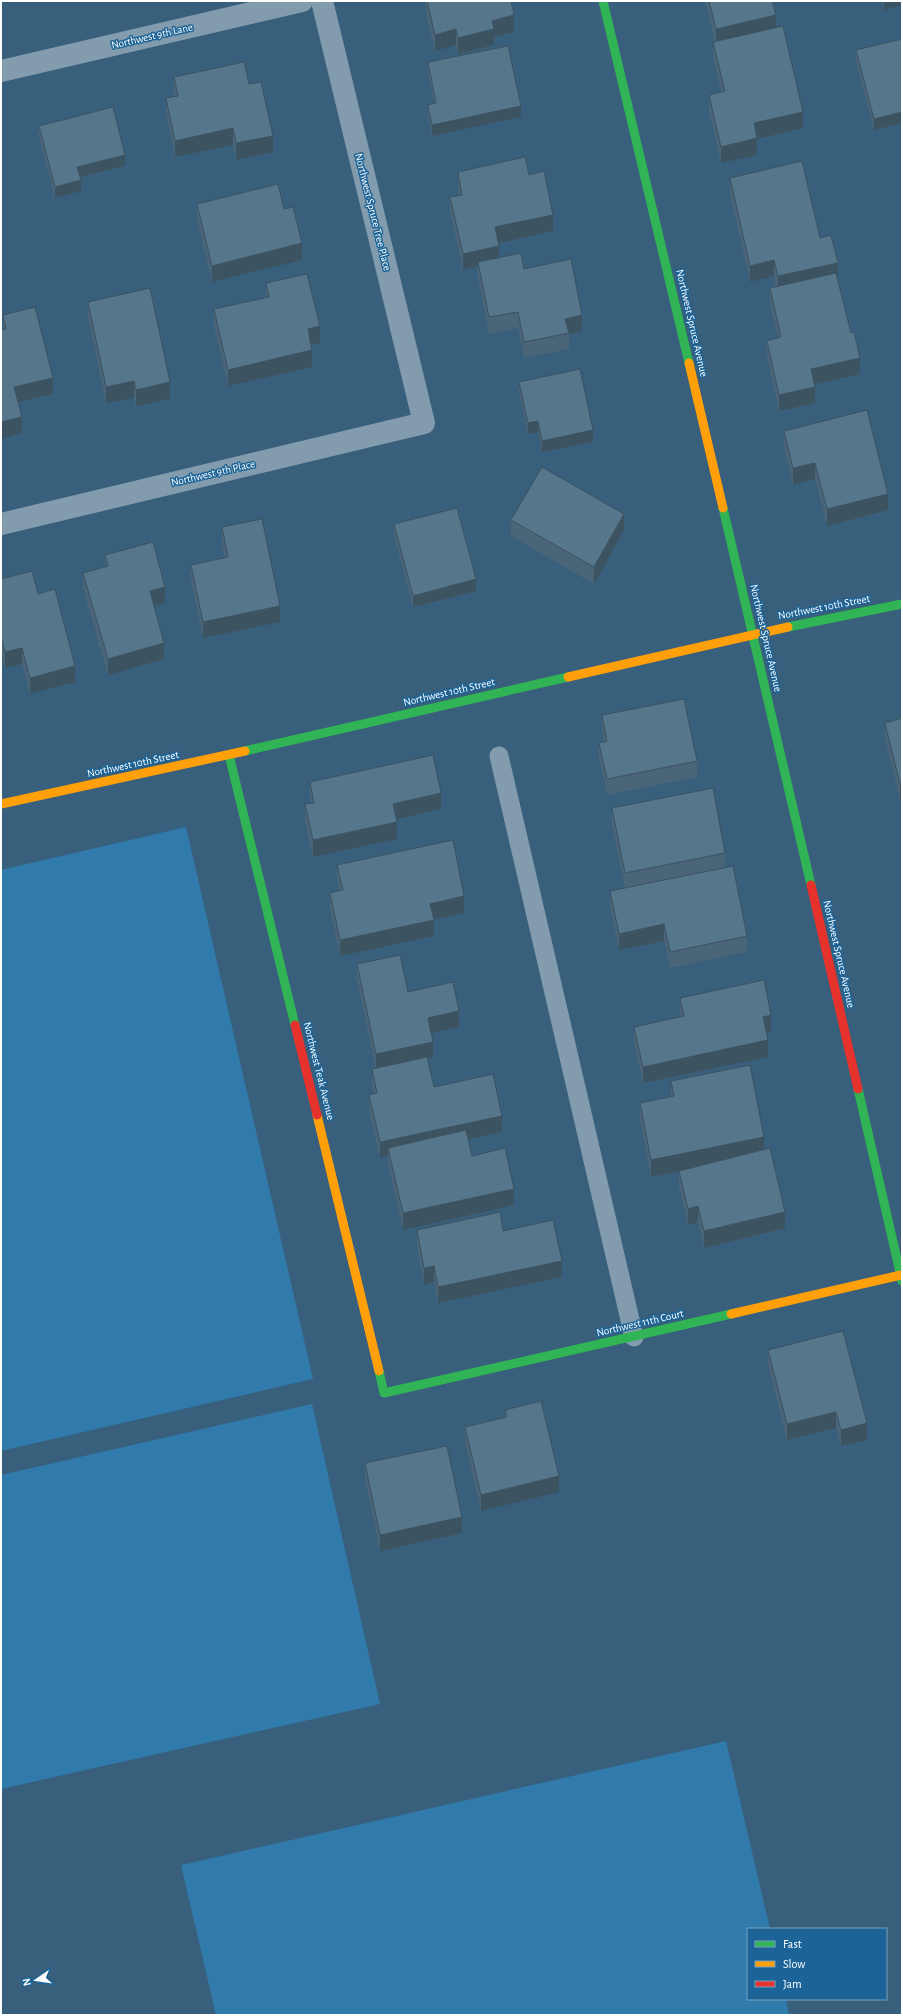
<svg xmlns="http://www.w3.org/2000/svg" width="903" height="2016" font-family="'Alegreya Sans',sans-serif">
  <rect width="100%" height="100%" fill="#385f7b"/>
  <!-- green -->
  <path fill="#317bac" d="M186 827 313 1379 1 1451V870Z
    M312 1404 380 1704 1 1789V1475Z
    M726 1741 770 1929H748V1999H786L789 2015H216L181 1865Z"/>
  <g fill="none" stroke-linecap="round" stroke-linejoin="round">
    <!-- lane -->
    <path stroke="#829bad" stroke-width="19" d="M499 756 634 1337"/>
    <!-- street -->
    <path stroke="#829bad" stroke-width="22" d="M1 71 302 1
      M1 524 424 423 322 1"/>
    <!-- fast -->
    <path stroke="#30b455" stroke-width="9" d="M603 1 689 363
      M723 508 811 885
      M788 627 902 604
      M245 751 568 677
      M229 755 295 1025
      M858 1089 902 1281
      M379 1371 384 1393 731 1314"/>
    <!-- slow -->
    <path stroke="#ff9f0a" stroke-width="9" d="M689 363 723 508
      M568 677 788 627
      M1 804 245 751
      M317 1115 379 1371
      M731 1314 901 1275"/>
    <!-- jam -->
    <path stroke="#e5322d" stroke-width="9" d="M811 885 858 1089
      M295 1025 317 1115"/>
  </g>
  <!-- wall -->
  <path fill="#4a6578" d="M426 1H511L514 32 494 37V45L458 54 456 45 435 51 426 15Z
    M705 1H772L776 28 803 128 757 139V155L721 163 709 111V95L721 92 713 58V42H715Z
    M882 1H902L884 10Z
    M902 39 874 130 856 62V50Z
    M428 62 521 117 432 136 428 116V105L434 103 428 74Z
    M174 77 249 84 273 152 236 160 233 145 175 157 166 114V98L175 96 174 93Z
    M39 126 125 166 80 178 81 191 55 198 39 138Z
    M458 172 553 231 498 243 499 258 524 269 582 331 569 334V349L524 358 518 328 489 334 478 278V266L463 270 450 213V197L459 195 458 188Z
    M730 178 820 238 838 278 860 374 814 384 815 403 779 411 767 357V341L778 338 770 305V288L776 287 774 276 750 282 730 194Z
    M197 204 284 209 302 260 212 282 197 220Z
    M266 283 320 343 311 345 312 367 228 386 214 326V309L266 298Z
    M88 302 170 399 136 406 134 398 106 403 88 318Z
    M3 315 53 394 18 402 22 433 1 439V330H3Z
    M519 382 593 442 542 452 538 432 528 434 519 393Z
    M784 431 888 510 827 526 815 479 793 485 784 448Z
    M511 520 624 530 594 584 511 536Z
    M394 524 476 591 413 607 394 536Z
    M222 527 280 622 203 638 191 581V565L225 558 222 544Z
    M105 555 165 603 154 606 164 659 108 675 83 589V573L105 567Z
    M1 579 38 594 75 682 30 694 22 664 5 668 1 654Z
    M602 715 697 761V777L607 795 599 759V743L604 742 602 731Z
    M902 718V800H900L885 739V723Z
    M310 782 441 809 396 819 397 839 313 857 305 821V804L311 803 310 798Z
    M612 808 725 853V868L747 936V952L670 968 664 941 619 950 610 907V891L625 888 612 825Z
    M337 865 464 913 434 919V936L340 956 330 909V893L339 890 337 881Z
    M357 964 408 992 459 1027 432 1033 433 1058 428 1059 434 1087 502 1132 468 1139 472 1156 514 1205 403 1230 388 1164V1156L380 1158 369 1111V1095L374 1094 372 1085V1069L376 1068 357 981Z
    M680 998 771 1031 766 1032 768 1057 643 1083 634 1043V1027L680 1017Z
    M671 1081 764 1150 785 1228 704 1248 698 1222 688 1225 679 1187V1171L651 1177 640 1120V1103L671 1097Z
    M417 1230 503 1231 562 1277 438 1303 434 1282 424 1285 417 1246Z
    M768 1350 867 1440 841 1446 836 1428 787 1440 768 1366Z
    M505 1410 559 1492 481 1511 465 1443V1427L505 1417Z
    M365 1463 462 1533 380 1551 365 1479Z"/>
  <!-- shaded-wall -->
  <path fill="#3c5361" d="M884 1H902V5L884 10Z
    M514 15V32L494 37V45L458 54V38L492 21Z
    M776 15V31L716 45V29Z
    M456 29V45L435 51V35Z
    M521 106V117L432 136V125Z
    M803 112V128L757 139V155L721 163V147L754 123Z
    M902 112V123L874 130V119Z
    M233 128V145L175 157V141Z
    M273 136V152L236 160V143Z
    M125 155V166L77 178V167Z
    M81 180V191L55 198V187Z
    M553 215V231L495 244V227Z
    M302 243V260L212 282V266Z
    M499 246V262H478V266L463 270V254Z
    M774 260V276L750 282V266Z
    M838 263V279L778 293V276Z
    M582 315V331L569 334 565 319Z
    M320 326V343L308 345V329Z
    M312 350V367L228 386V370Z
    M860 358V374L811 385V369Z
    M53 378V394L14 403V387Z
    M134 381V398L106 403V387Z
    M170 382V399L136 406V390Z
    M815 387V403L779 411V395Z
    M22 417V433L1 439V422Z
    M538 421V432L528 434V423Z
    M593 430V442L542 452V441Z
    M815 463V479L793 485V468Z
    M888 494V510L827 526V509Z
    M624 514V530L594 584V567Z
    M476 579V591L413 607V596Z
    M165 587V603L150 607V591Z
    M280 606V622L203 638V622Z
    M164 643V659L108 675V659Z
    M22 648V664L5 668V652Z
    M75 666V682L30 694V678Z
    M900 784H902V800H900Z
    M441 793V809L393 820V804Z
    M397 822V839L313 857V840Z
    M464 896V913L430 920V904Z
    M434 920V936L340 956V940Z
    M664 924V941L619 950V934Z
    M459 1011V1027L428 1034V1018Z
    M771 1015V1031L763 1033V1017Z
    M768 1040V1057L643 1083V1067Z
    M433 1042V1058L376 1070V1054Z
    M502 1116V1132L390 1156 388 1148V1156L380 1158V1142Z
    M764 1137V1154L651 1177V1160Z
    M514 1189V1205L403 1230V1213Z
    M698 1206V1222L688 1225V1209Z
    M785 1212V1228L704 1248V1231Z
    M562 1261V1277L438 1303V1287Z
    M434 1266V1282L424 1285V1268Z
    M836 1412V1428L787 1440V1424Z
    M867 1423V1440L841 1446V1430Z
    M559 1476V1492L481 1511V1495Z
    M462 1517V1533L380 1551V1535Z"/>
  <!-- building -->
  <path fill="#56768b" stroke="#3c5361" d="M427 1H511L514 15 492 21 494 29 458 38 456 29 435 35Z
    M709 1H772L776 15 716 29Z
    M783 26 803 112 754 123 757 138 721 147 709 95 725 91 713 42Z
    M902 39V112L874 119 856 50Z
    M508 46 521 106 432 125 428 105 436 103 428 62Z
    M244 62 249 84 261 82 273 136 236 143 233 128 175 141 166 98 178 96 174 77Z
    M113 107 125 155 77 167 81 180 55 187 39 126Z
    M525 157 529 175 544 171 553 215 495 227 499 246 463 254 450 197 462 195 458 172Z
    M802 161 820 238 831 235 838 263 778 276 774 260 750 266 730 178Z
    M278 184 284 209 293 207 302 243 212 266 197 204Z
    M521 253 524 269 571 259 582 315 565 319 569 333 524 342 518 312 489 317 478 262Z
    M836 273 851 333 854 332 860 358 811 369 815 387 779 395 767 341 781 337 770 288Z
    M307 274 320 326 308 329 312 350 228 370 214 309 269 297 266 283Z
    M150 288 170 382 136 390 134 381 106 387 88 302Z
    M35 307 53 378 14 387 22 417 1 422V330L6 329 3 315Z
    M580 369 593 430 542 441 538 421 528 423 519 382Z
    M867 410 888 494 827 509 815 463 793 468 784 431Z
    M542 467 624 514 594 567 511 520Z
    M457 508 476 579 413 596 394 524Z
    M262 519 280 606 203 622 191 565 228 557 222 527Z
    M153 542 165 587 150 591 164 643 108 659 83 573 108 566 105 555Z
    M32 571 38 594 55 589 75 666 30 678 22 648 5 652 1 638V579Z
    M684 699 697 761 607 779 599 743 607 741 602 715Z
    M902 718V784H900L885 723Z
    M433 755 441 793 393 804 397 822 313 840 305 804 314 803 310 782Z
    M713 788 725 853 625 873 612 808Z
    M453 840 464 896 430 904 434 920 340 940 330 893 343 890 337 865Z
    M733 866 747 936 670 952 664 924 619 934 610 891Z
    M400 955 408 992 453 982 459 1011 428 1018 433 1042 376 1054 357 964Z
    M764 980 771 1015 763 1017 768 1040 643 1067 634 1027 684 1016 680 998Z
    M427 1057 434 1087 493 1074 502 1116 380 1142 369 1095 377 1093 372 1069Z
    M750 1065 764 1137 651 1160 640 1103 674 1096 671 1081Z
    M466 1130 472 1156 505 1148 514 1189 403 1213 388 1148Z
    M770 1148 785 1212 704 1231 698 1206 688 1209 679 1171Z
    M500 1212 503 1231 553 1220 562 1261 438 1287 434 1266 424 1268 417 1230Z
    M843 1331 867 1423 841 1430 836 1412 787 1424 768 1350Z
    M541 1401 559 1476 481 1495 465 1427 507 1417 505 1410Z
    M447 1446 462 1517 380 1535 365 1463Z"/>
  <g text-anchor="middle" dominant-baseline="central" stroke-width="3" stroke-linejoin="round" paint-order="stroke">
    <!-- street labels -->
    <g font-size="11" fill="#fff" stroke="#1c6497">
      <text transform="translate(152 36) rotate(-13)">Northwest 9th Lane</text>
      <text transform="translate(373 212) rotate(76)">Northwest Spruce Tree Place</text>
      <text transform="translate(692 323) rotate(77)">Northwest Spruce Avenue</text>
      <text transform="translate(213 473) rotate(-13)">Northwest 9th Place</text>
      <text transform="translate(824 607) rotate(-11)">Northwest 10th Street</text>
      <text transform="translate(766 638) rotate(77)">Northwest Spruce Avenue</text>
      <text transform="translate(449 692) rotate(-13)">Northwest 10th Street</text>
      <text transform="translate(133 764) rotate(-12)">Northwest 10th Street</text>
      <text transform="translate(839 954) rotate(77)">Northwest Spruce Avenue</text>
      <text transform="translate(319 1071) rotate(76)">Northwest Teak Avenue</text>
      <text transform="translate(640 1323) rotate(-13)">Northwest 11th Court</text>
    </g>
  </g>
  <!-- border -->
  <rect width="903" height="2016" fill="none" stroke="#ffffff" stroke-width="4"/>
  <!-- legend -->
  <rect x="747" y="1928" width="140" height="72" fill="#1c6497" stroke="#77a2c1"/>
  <rect x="755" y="1941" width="20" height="6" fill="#30b455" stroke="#77a2c1"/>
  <text x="783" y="1948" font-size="12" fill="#ffffff">Fast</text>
  <rect x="755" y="1961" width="20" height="6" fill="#ff9f0a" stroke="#77a2c1"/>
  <text x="783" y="1968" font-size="12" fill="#ffffff">Slow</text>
  <rect x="755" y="1981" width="20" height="6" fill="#e5322d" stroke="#77a2c1"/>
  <text x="783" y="1988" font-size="12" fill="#ffffff">Jam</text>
  <!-- north arrow -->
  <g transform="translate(36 1980) rotate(257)" stroke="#1c6497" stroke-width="3" paint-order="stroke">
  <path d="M0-3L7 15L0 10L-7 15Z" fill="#ffffff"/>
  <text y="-6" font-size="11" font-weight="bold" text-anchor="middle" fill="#ffffff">N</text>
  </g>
</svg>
